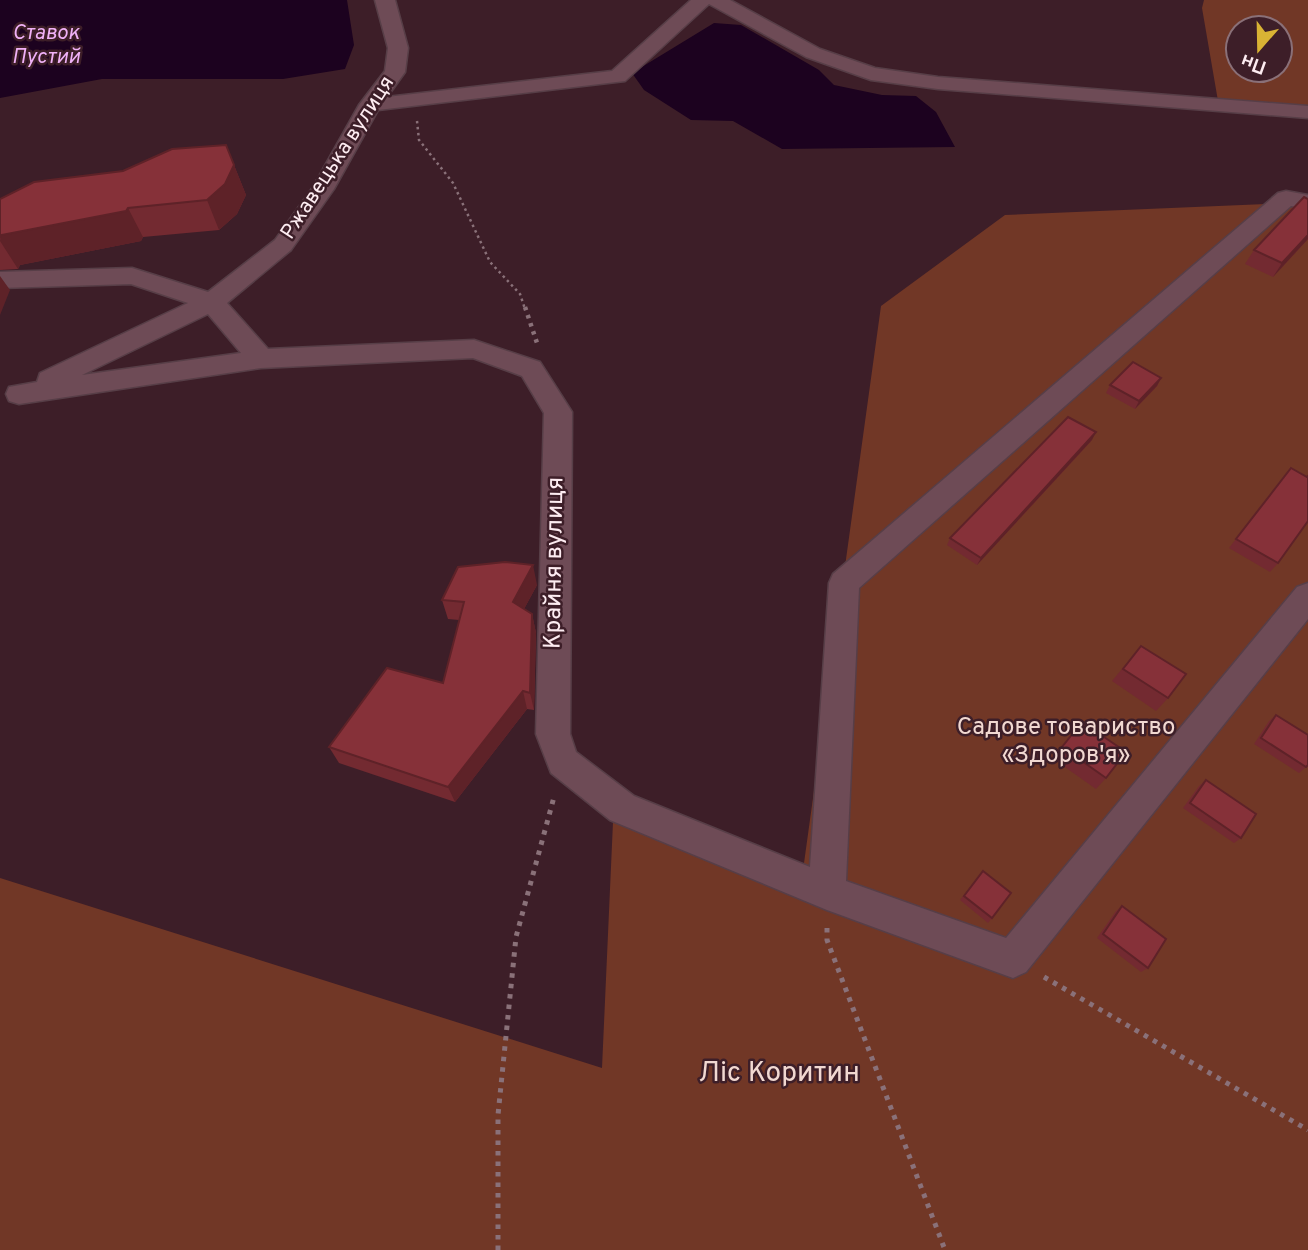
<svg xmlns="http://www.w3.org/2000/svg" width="1308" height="1250" font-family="Overpass,sans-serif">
  <rect width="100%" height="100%" fill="#3d1e28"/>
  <!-- green -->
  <path fill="#713726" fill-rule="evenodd" d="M1204 0H1308V109L1218 101 1202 8ZM1238 28H1280V70H1238Z
    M1289 203 1308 205V1250H0V878L602 1068 613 822 800 892 881 306 1005 215Z"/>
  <!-- water -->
  <path fill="#1c021f" d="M0 0H347L354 45 345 69 283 79H102L0 98Z
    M714 23 741 25 819 70 834 85 882 95 916 96 936 112 955 147 782 149 733 121 691 120 644 90 632 73Z"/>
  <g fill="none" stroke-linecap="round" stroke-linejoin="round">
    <!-- minor casing -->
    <g stroke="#573e47" stroke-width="3">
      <path id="minor" d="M375 0H395L408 48 405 72 387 97 612 71 691 0H730L820 49 875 68 938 77 1308 106V118L938 89 871 80 806 57 709 4 625 81 378 110 334 189 291 250 227 303 268 349 474 340 540 362 572 412 570 734 576 752 634 796 810 867 829 583 833 574 1278 193 1286 191 1308 195V209L1291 206 859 588 846 881 1006 938 1297 587 1308 583V619L1026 972 1013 978 827 910 610 820 551 773 536 734 544 413 522 376 473 358 261 368 19 404 9 401 6 394 9 387 37 382 40 373 188 303 131 284 0 288V272L132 268 208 292 275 240 313 187 359 105 385 71 388 48ZM208 314 241 353 82 375Z"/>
    </g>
    <!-- path-far2 -->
    <path stroke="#8a7179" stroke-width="2.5" stroke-dasharray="2.5 3.5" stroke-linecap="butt" d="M417 121 419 140 453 183 490 262 520 294 525 309"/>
    <!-- path-far1 -->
    <path stroke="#8a7179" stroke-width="4.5" stroke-dasharray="3.5 5" stroke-linecap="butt" d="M525 307 537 343"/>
    <!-- path -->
    <path stroke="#8a7179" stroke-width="5" stroke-dasharray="4.5 6" stroke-linecap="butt" d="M827 928V940L945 1250
      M1044 977 1308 1130
      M498 1250V1115L516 937 554 797"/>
    <!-- minor -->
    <use href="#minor" fill="#6e4b56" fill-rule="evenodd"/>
  </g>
  <!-- wall -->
  <path fill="#732a31" d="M234 165 246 195 237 214 219 230 143 237 141 241 20 265 18 269 0 270V199Z
    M1308 199V239L1273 277 1245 264 1254 250Z
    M1161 378 1157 386 1135 409 1106 393 1110 385Z
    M1092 440 977 565 947 545 950 538Z
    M1291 468 1307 477 1308 475V521L1278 563 1270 572 1229 548Z
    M537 585 524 609 532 614 536 633 534 710 527 709 455 802 339 763 329 747 443 683 459 620 448 619 442 600Z
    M1141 646 1168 698 1156 711 1112 681Z
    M1276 715 1306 767 1299 773 1254 744 1269 721Z
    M1082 722 1106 778 1096 789 1052 758Z
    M1206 780 1241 838 1234 843 1183 808 1199 786Z
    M983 871 992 918 988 923 960 900Z
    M1122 906 1148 968 1141 972 1097 938 1116 911Z"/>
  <!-- shaded-wall -->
  <path fill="#5e2228" d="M234 165 246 195 237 214 219 230 207 200Z
    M128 208 143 237 141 241 20 265 18 269 0 241 1 235Z
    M1308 235V239L1273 277 1282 263Z
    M0 276 10 290 0 315Z
    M1161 378 1157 386 1135 409 1139 401Z
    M1096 432 1092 440 977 565 981 558Z
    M533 565 537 585 517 622 513 602Z
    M532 614 536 633 534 710 530 693Z
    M523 691 527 709 455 802 448 787Z"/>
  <!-- building -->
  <path fill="#863139" stroke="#5e2228" stroke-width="2" d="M226 145 234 165 225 184 207 200 128 208 126 211 1 235 0 238V199L34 182 123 171 172 149Z
    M1304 197 1308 199V235L1282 263 1254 250Z
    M1133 362 1161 378 1139 401 1110 385Z
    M1068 417 1096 432 981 558 950 538Z
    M1291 468 1307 477 1308 476V521L1278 563 1236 539Z
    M505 562 533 565 513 602 532 614 530 693 523 691 448 787 329 747 387 668 443 683 464 602 442 600 458 567Z
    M1141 646 1186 674 1168 698 1123 669Z
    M1276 715 1308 735V765L1306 767 1261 738Z
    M1082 722 1126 752 1106 778 1062 747Z
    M1206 780 1256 814 1241 838 1190 803Z
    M983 871 1011 893 992 918 964 896Z
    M1122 906 1166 939 1148 968 1103 934Z"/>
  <g text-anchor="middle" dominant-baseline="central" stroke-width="5" stroke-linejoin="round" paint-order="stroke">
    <!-- far-water labels -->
    <g font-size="21" font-style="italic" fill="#f0b1f7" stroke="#3d1e28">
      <text x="46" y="33">Ставок<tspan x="46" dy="24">Пустий</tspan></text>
    </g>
    <!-- far-street labels -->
    <g font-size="21" fill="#fdecf1" stroke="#3d1e28">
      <text transform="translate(338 158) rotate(-57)">Ржавецька вулиця</text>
    </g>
    <!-- street labels -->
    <g font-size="24" fill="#fdecf1" stroke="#3d1e28">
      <text transform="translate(555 563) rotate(-89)">Крайня вулиця</text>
    </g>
    <!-- park labels -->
    <g font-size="24" fill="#f1d8d1" stroke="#3d1e28">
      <text x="1066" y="728">Садове товариство<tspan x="1066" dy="28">«Здоров'я»</tspan></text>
    </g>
    <!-- near-park labels -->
    <g font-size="28" fill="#f1d8d1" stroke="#3d1e28">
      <text x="779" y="1074">Ліс Коритин</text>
    </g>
  </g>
  <!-- north arrow -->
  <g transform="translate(1259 49) rotate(200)"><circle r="33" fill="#3d1e28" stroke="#8a7078" stroke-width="2"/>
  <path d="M0-5L12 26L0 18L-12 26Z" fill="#d9b334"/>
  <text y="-10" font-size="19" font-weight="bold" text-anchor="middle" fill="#fdecf1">Пн</text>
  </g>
</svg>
